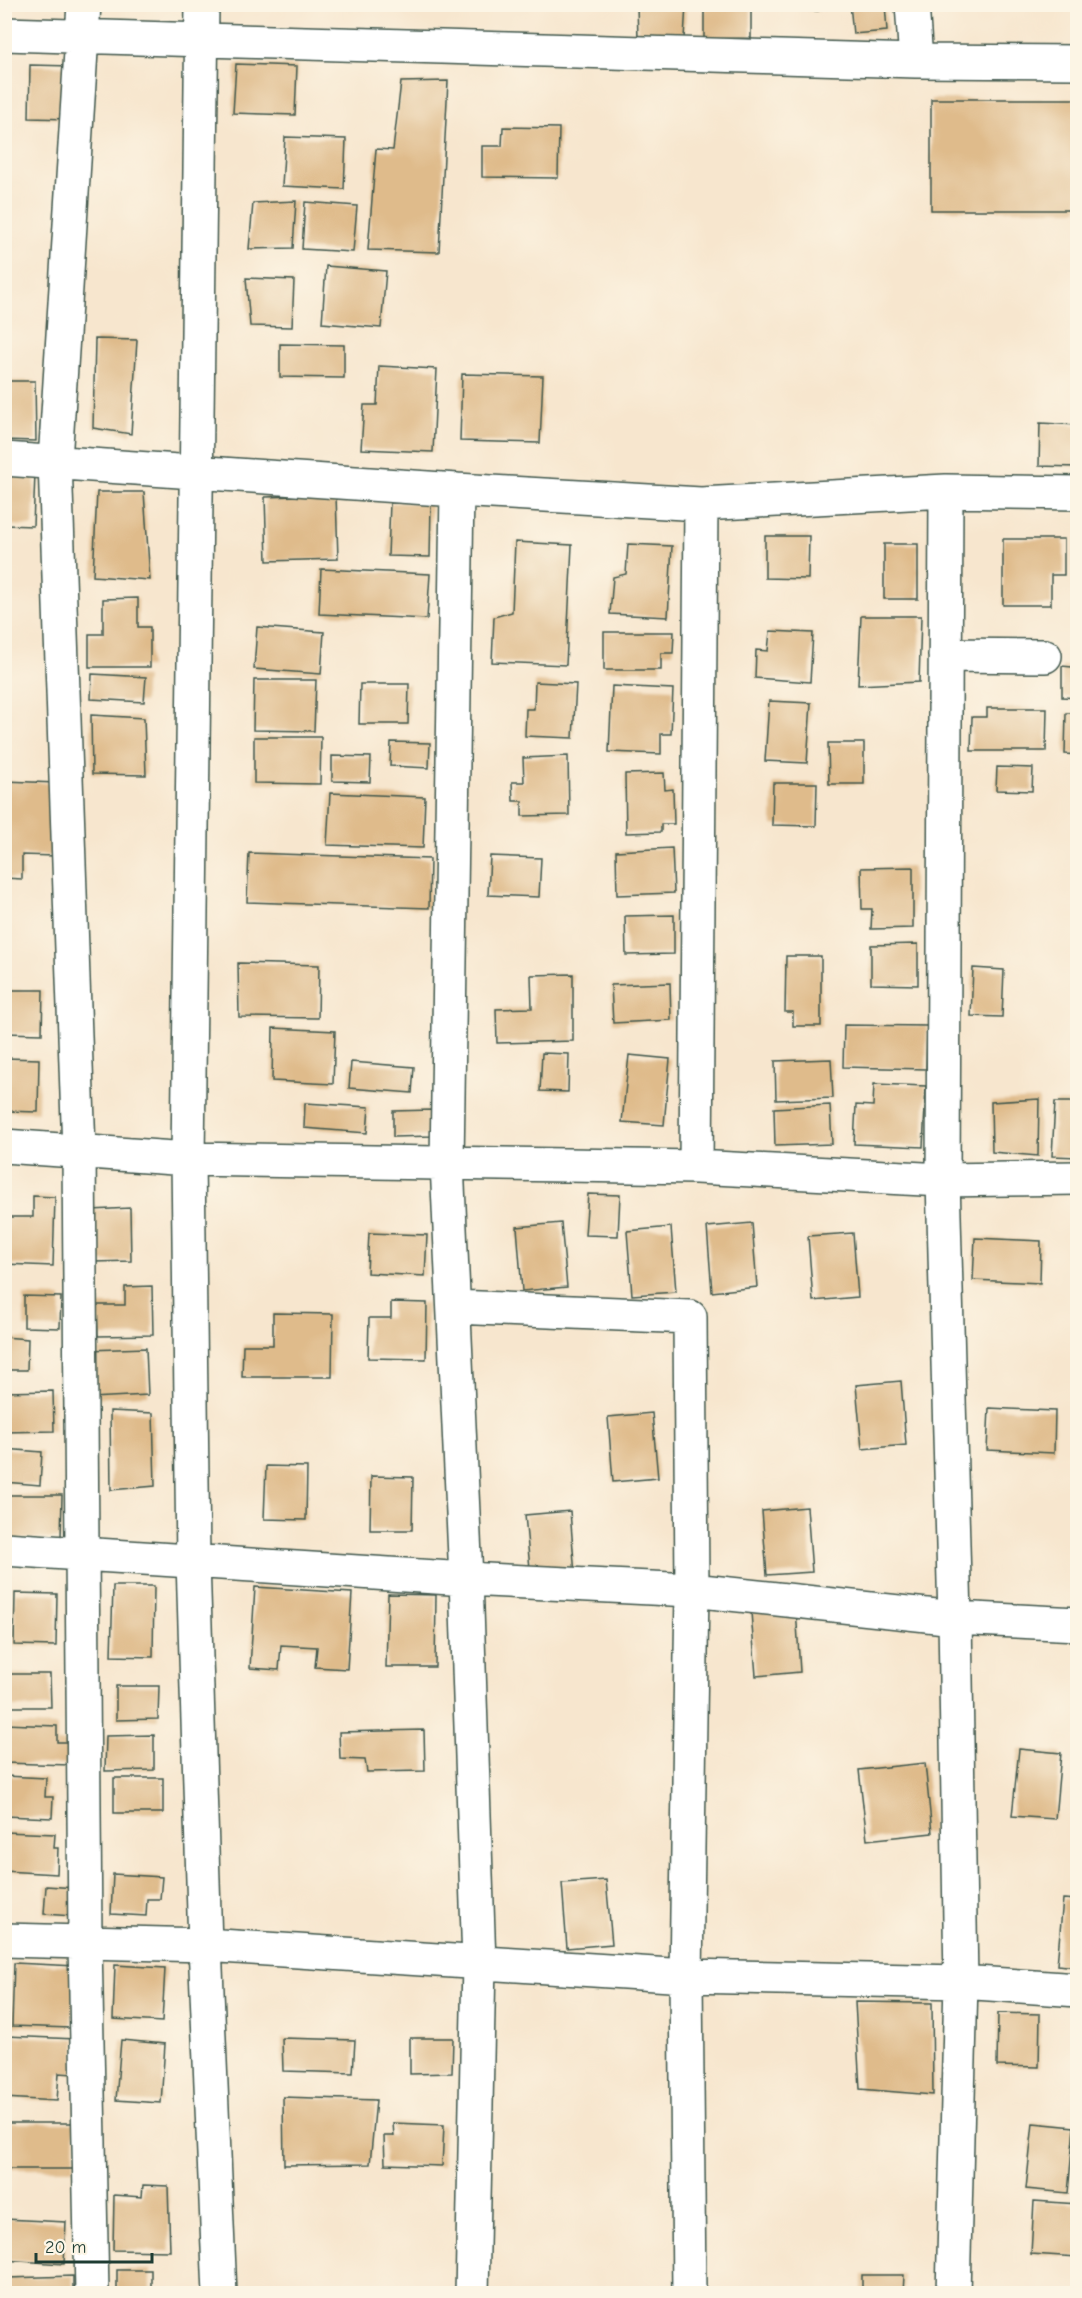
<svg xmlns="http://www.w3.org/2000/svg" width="1082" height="2298" font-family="'Comic Neue',sans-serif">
  <rect width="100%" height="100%" fill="#fcf5e5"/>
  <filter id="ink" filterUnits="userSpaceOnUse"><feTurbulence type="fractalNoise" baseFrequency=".0167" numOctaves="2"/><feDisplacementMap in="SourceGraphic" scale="12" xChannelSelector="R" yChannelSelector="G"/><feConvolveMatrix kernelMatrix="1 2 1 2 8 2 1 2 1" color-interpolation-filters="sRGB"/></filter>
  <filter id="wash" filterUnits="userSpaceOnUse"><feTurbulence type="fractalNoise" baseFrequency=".008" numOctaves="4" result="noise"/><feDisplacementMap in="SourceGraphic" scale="24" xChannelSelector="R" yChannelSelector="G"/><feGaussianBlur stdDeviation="1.35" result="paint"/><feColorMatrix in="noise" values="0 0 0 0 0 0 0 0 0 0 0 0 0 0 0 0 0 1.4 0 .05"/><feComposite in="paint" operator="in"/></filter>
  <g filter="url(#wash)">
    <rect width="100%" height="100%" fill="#f7e6ce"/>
    <g id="blocks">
      <!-- building -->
      <path fill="#dfbb8b" d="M637 4H686L684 38 638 39Z
        M704 4H751V38L704 39Z
        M770 4H818V11L770 7Z
        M850 4H885L887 31 853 34Z
        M236 64 297 66 295 115 233 113Z
        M30 65 72 66 71 119 29 118Z
        M448 81 439 252 368 250 376 149 393 150 401 82Z
        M931 99H1078V210H931Z
        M503 127 559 128 558 178 482 177V146H502Z
        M285 137 346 139 344 189 282 186Z
        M296 201 293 248 249 249 253 203Z
        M305 202 357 206 353 252 302 249Z
        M326 266 386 271 381 328 322 323Z
        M246 278 294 280 292 327 250 326Z
        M95 339 137 340 131 434 93 428Z
        M280 344 344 345V378L280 377Z
        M379 366 437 369 433 452 361 449 364 405H377Z
        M462 374 543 376 540 443 460 441Z
        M4 381H35L36 441 4 440Z
        M1040 423 1078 425V467L1039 466Z
        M4 472 35 473 33 526 4 525Z
        M97 492H144L150 580 93 576Z
        M336 495 338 559 267 561 265 497Z
        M390 503H431L430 557 388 556Z
        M765 536H809L808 579 765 578Z
        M1003 539H1064V575H1051V605H1003Z
        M515 542 572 545 566 665 492 662 494 617 512 612Z
        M628 544 672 546 668 617 610 614 613 577 626 574Z
        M884 544H918V599H884Z
        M321 569 430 574 427 619 319 614Z
        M138 598V627H150V667H89V634H103V599Z
        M861 616H921L919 682 858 685Z
        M257 627 324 632 321 674 254 669Z
        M770 631 813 633 810 682 755 678 756 650 768 651Z
        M604 632H674L673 653H661V670H604Z
        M1078 652V698L1062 697V666L1072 667Z
        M92 674 146 677 144 702 91 699Z
        M254 680H316L314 731 253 730Z
        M535 682 576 684 573 738 525 736 526 709H534Z
        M360 684H409L408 724H359Z
        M612 686 673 689 671 734H661V754L609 752Z
        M769 701 811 703 807 763 765 761Z
        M987 708H1047L1046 751H971L972 717H987Z
        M1066 713H1078V755L1065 754Z
        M91 715 144 718 146 775 92 774Z
        M254 737H321L320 784 254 783Z
        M391 742 430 743 429 768 390 766Z
        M828 743H864V784H829Z
        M332 756 371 757 370 782 332 781Z
        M568 756 569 815 522 816V801H513L512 782H524L523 758Z
        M997 767 1033 768 1032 791 996 790Z
        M664 773 665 790 673 789 674 824H661V832L626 833 625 774Z
        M4 781 57 783 55 856 22 855V879L4 878Z
        M773 783H817L816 826 772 825Z
        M330 793 425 797 423 848 327 845Z
        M672 848 674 893 617 895 616 851Z
        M249 853 430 859 429 908 247 902Z
        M490 856 541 858 539 897 488 895Z
        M913 867V928L871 929 872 909H862L861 868Z
        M674 915V954L626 955 625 916Z
        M918 944V985L871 984V945Z
        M786 956H821V1026H793V1012H785Z
        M238 963 319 965 318 1018 239 1017Z
        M973 968 1004 970 1002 1017 971 1016Z
        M573 974V1041L497 1043 496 1009 532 1008 531 975Z
        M670 983 671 1020 613 1023 611 985Z
        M4 990H43L42 1034 4 1033Z
        M844 1025 927 1026 926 1069 843 1067Z
        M273 1028 335 1031 333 1084 272 1081Z
        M542 1053 569 1054 568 1092 540 1091Z
        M629 1055 670 1059 664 1125 622 1122Z
        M4 1058 39 1059 38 1112 4 1111Z
        M831 1059 833 1098 776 1100 775 1061Z
        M351 1062 414 1067 412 1093 349 1088Z
        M874 1084 926 1086 923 1147 854 1144 856 1105 873 1106Z
        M1039 1099 1038 1156 992 1152 991 1102Z
        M1055 1102H1078V1157L1052 1156Z
        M305 1103 369 1107 367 1133 304 1128Z
        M830 1105 832 1144 775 1146 774 1108Z
        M432 1110 433 1136 393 1137V1111Z
        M588 1194 620 1195 618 1236 585 1235Z
        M33 1196 55 1197 53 1266 4 1264 6 1217H33Z
        M130 1208 131 1261 94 1262 92 1210Z
        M561 1223 567 1287 522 1291 517 1227Z
        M752 1223 757 1287 712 1292 707 1227Z
        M671 1227 676 1292 632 1295 627 1231Z
        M369 1233 427 1235 425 1276 367 1273Z
        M853 1233 858 1297 813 1301 808 1236Z
        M975 1238 1041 1241 1040 1283 973 1280Z
        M152 1286 153 1335 98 1336 97 1305H125V1287Z
        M24 1296 61 1297 60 1328 24 1327Z
        M391 1302 427 1303 426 1359 368 1358 369 1318H391Z
        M273 1313 333 1314 332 1377H242L243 1345H273Z
        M4 1337 28 1339 27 1370H4Z
        M146 1348 148 1395 91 1398 89 1350Z
        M901 1381 906 1445 862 1449 856 1385Z
        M53 1391 54 1431 4 1432V1392Z
        M989 1408 1055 1411 1054 1453 987 1450Z
        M110 1411 153 1413 155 1486 111 1490Z
        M652 1413 658 1478 613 1482 608 1417Z
        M4 1449 42 1452 40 1485 4 1482Z
        M266 1466 307 1467 306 1520 264 1519Z
        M371 1476 413 1477 412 1530H370Z
        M4 1495H62L61 1539H4Z
        M807 1507 812 1572 767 1575 762 1511Z
        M570 1511 575 1575 531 1579 525 1515Z
        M113 1586H154L153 1657 111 1656Z
        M255 1587 352 1593 347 1669 315 1667 317 1647 281 1645 279 1670 250 1668Z
        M15 1593 57 1594 56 1646 14 1645Z
        M388 1594 436 1595 435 1667H386Z
        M796 1608 800 1672 756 1676 751 1612Z
        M4 1674H50L51 1707H4Z
        M116 1686H159L158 1719 116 1720Z
        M4 1724 57 1726V1742H71L70 1765 4 1763Z
        M424 1730 425 1771 367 1772 365 1760 340 1759 339 1732Z
        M154 1735V1770L105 1771 106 1736Z
        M1019 1749 1061 1753 1055 1819 1012 1816Z
        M925 1763 932 1833 867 1840 859 1770Z
        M5 1776 46 1778 45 1797H53L52 1818 5 1816Z
        M114 1778H163V1813H114Z
        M4 1832 55 1834 54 1848H58L57 1874 4 1871Z
        M113 1874 162 1877 160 1899H147L146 1916 111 1914Z
        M606 1880 612 1944 567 1948 562 1883Z
        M46 1886 75 1888 73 1916 44 1914Z
        M1063 1899 1078 1900V1967L1057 1965Z
        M14 1963 76 1966 71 2028 12 2026Z
        M115 1965 165 1968 162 2022 113 2019Z
        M855 2002 932 2003 933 2095 860 2089Z
        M998 2013 1040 2014 1039 2067 997 2066Z
        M6 2036 76 2039 74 2074 59 2073 57 2101 4 2098Z
        M282 2038 355 2040 353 2073 283 2071Z
        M410 2038H453L452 2073 410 2074Z
        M121 2040 165 2044 161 2103 116 2100Z
        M283 2097 376 2100 370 2164 284 2165Z
        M5 2123H75L74 2169H4Z
        M393 2123 444 2125 442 2166 385 2164 384 2136H394Z
        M1033 2123 1074 2127 1068 2193 1026 2189Z
        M143 2185 168 2186 170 2251 113 2250 114 2195 142 2197Z
        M1034 2201 1078 2204V2257L1031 2254Z
        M4 2219 66 2222 64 2264 4 2260Z
        M117 2270H151V2294H117Z
        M862 2275H904L903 2294H862Z
        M73 2276V2294H7L8 2278Z"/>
    </g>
  </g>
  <g filter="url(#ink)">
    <use href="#blocks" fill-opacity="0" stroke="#3f564b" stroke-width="1.5"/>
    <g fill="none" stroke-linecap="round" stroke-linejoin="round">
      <!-- minor casing -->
      <g stroke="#3f564b" stroke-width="36">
        <path id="minor" d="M84 4 55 461 79 1151 85 1942 92 2294
          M202 4 188 1159 193 1561 205 1945 220 2294
          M912 4 916 61
          M4 34 916 61 1078 62
          M4 459 457 490
          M946 491 943 1180 955 1618 961 1982 953 2294
          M945 655 1045 656
          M4 1146 188 1159 696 1167 943 1180 1078 1178
          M696 1167 701 504
          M455 1307 690 1317 692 1590 686 1976 689 2294
          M4 1549 466 1579 692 1590 955 1618 1078 1624
          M4 1940 205 1945 686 1976 961 1982 1078 1990
          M472 2294 479 1963 466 1579 447 1163 457 490 701 504 946 491 1078 493"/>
      </g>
      <!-- minor -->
      <use href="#minor" stroke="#fff" stroke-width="33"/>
    </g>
  </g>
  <!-- margin -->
  <rect width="1082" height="2298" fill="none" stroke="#fcf5e5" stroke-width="24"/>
  <!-- scale -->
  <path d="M36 2253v9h116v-9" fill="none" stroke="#1f3d34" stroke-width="3"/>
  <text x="45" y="2253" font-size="18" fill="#1f3d34" stroke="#fcf5e5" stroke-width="4.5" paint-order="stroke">20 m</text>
</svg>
